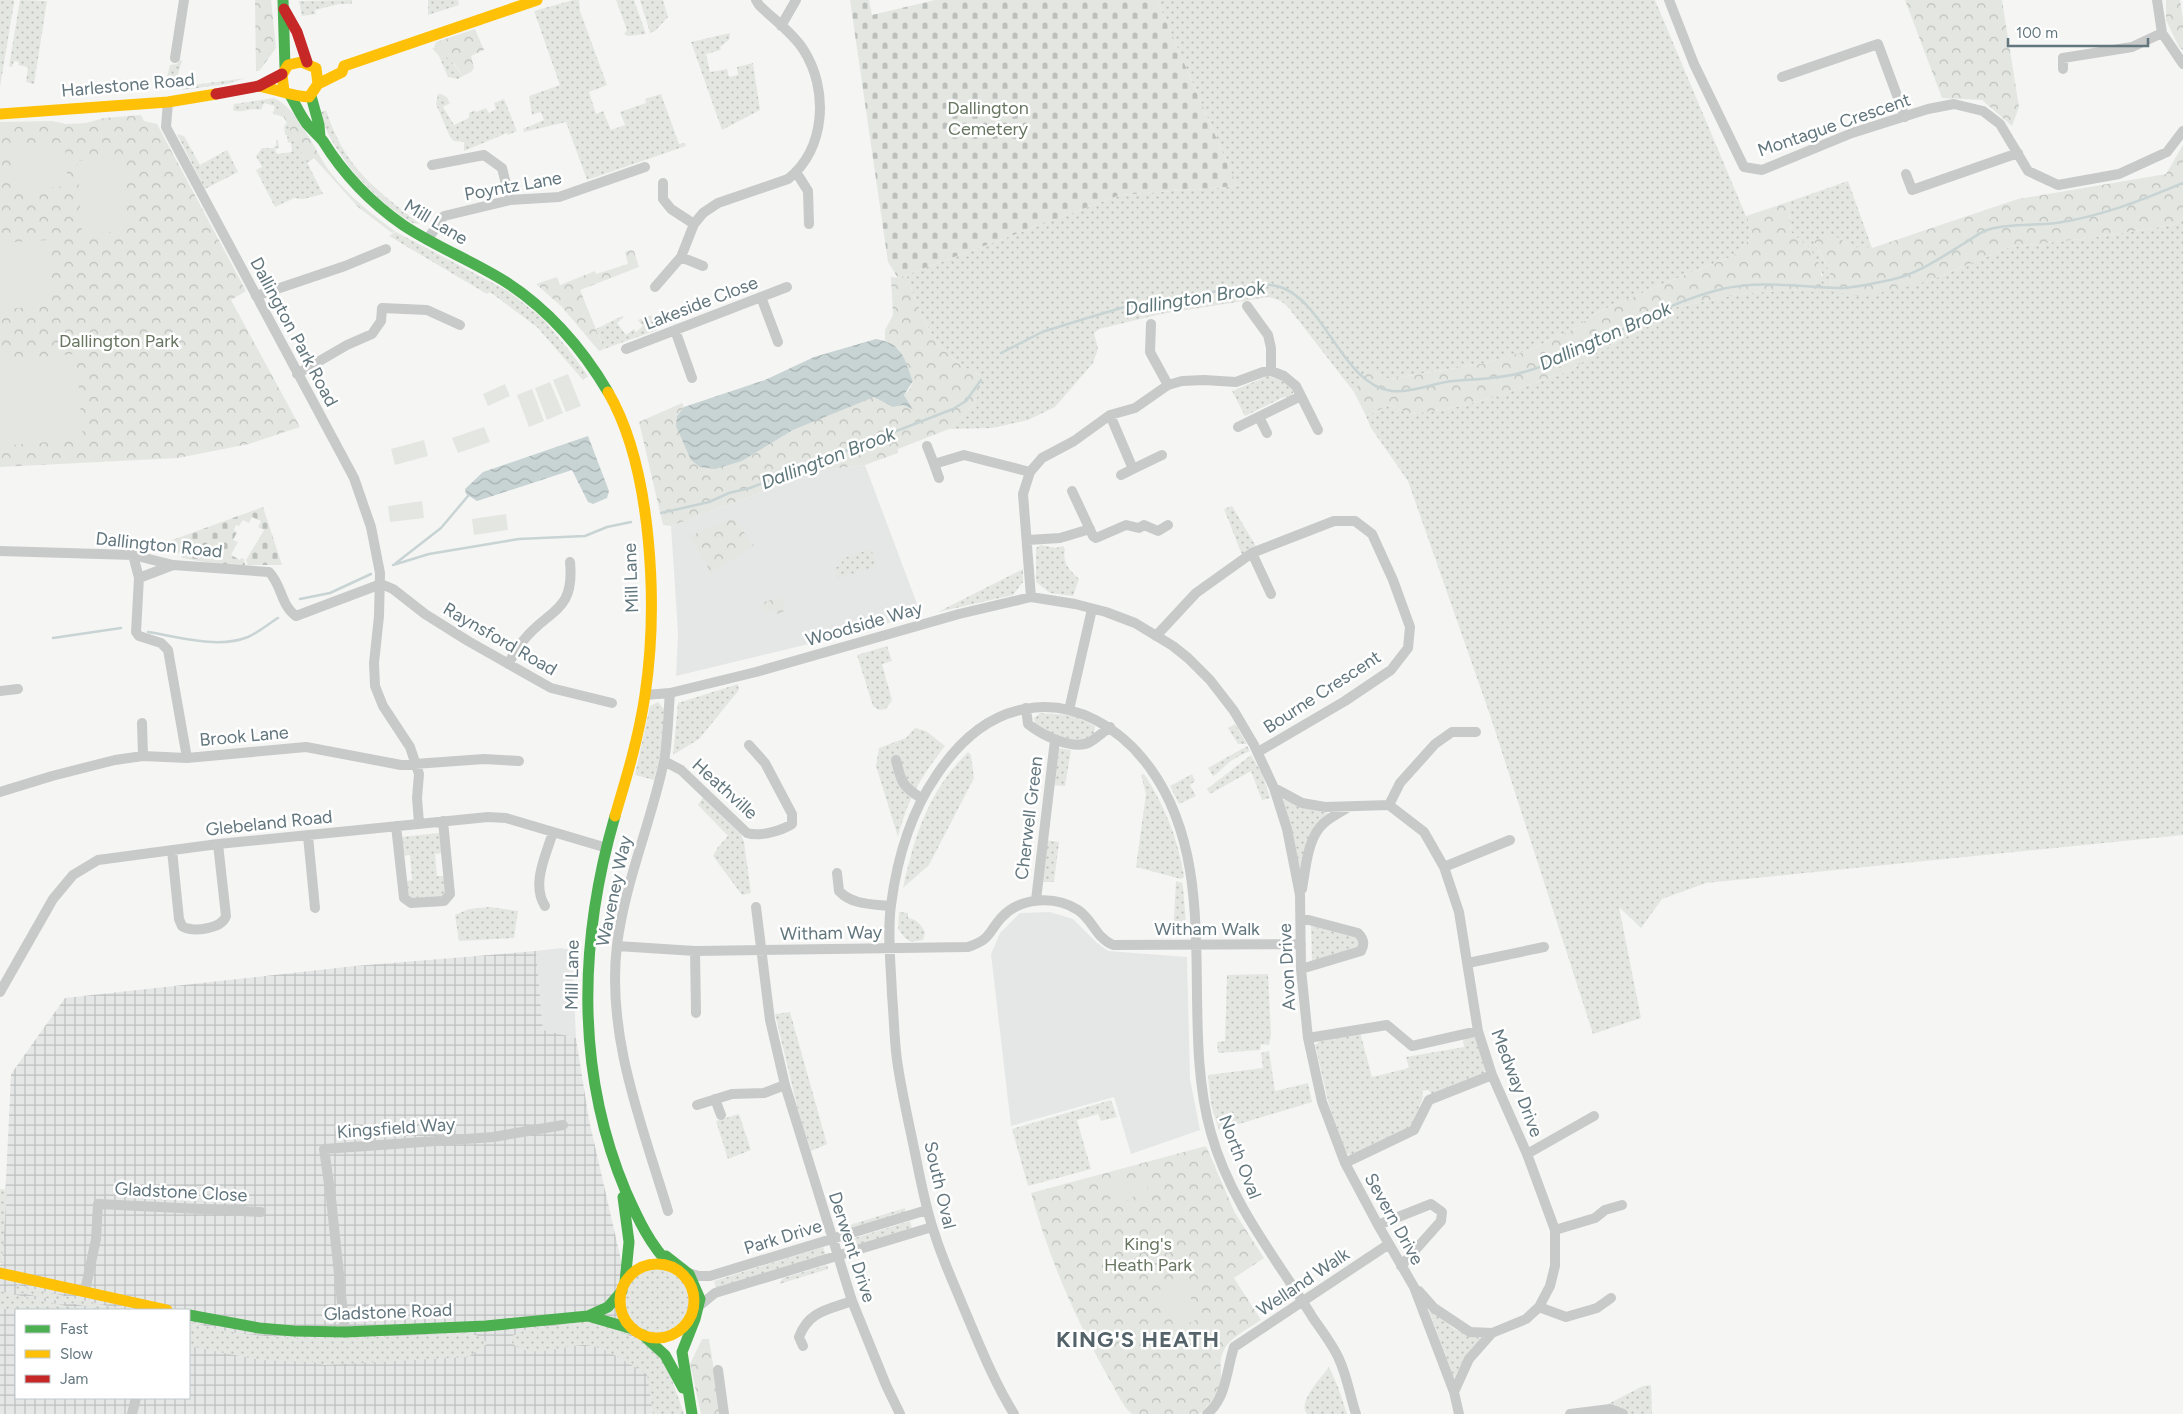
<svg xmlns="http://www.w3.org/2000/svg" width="2183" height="1414" font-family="Figtree,sans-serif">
  <defs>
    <pattern id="industrial-grid" width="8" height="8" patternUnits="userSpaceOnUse" patternTransform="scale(1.25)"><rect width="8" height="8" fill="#e5e7e6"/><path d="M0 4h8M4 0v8" fill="none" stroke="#bdc0c0"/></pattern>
    <pattern id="grass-dots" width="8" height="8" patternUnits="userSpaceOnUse" patternTransform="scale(1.25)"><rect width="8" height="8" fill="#e4e7e1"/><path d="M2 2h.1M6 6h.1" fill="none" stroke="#bcc0bc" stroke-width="1.8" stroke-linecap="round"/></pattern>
    <pattern id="forest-crowns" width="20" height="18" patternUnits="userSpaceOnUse" patternTransform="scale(1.25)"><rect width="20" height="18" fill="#e4e7e1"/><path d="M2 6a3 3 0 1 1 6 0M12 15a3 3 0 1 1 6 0" fill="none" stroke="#bcc0bc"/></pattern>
    <pattern id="cemetery-stones" width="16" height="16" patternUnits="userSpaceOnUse" patternTransform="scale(1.25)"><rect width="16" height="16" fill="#e4e7e1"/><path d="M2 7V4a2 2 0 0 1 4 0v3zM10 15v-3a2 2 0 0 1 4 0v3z" fill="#bcc0bc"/></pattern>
    <pattern id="water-waves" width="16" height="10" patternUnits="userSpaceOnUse" patternTransform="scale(1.25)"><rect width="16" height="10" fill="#c8d3d4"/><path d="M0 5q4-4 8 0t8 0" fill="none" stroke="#a6b0b1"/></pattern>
  </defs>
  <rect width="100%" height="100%" fill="#f5f5f4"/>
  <!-- built -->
  <path fill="#e5e7e6" d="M865 465 919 609 880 627 676 676 678 633 671 526 822 470Z
    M1050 912 1073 919 1096 942 1108 951 1187 957 1190 1079 1200 1130 1131 1154 1114 1097 1011 1126 991 954 1000 933 1020 913Z
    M561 948 572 950 576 1038 543 1031 536 951Z"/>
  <!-- industrial -->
  <path fill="url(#industrial-grid)" fill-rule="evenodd" d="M536 951 543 1030 576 1038 589 1120 651 1391 653 1414H0V1265L2 1263 11 1074 65 998 355 966ZM16 1310H189V1398H16Z"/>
  <!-- grass -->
  <path fill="url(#grass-dots)" d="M0 0H14V3L0 87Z
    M20 0 47 1 34 84 26 82 28 67 18 65 19 62 14 61 12 67 9 66Z
    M352 0V4H339L315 10 316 14 302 16 299 1Z
    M428 0H458L459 5 428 15Z
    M573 0H579L580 11 607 85 589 92 596 114 603 111 611 130 625 125 620 112 646 103 645 99 661 94 679 144 685 143 686 146 587 180 566 122 524 132 523 129 544 120 541 112 532 115 529 96 560 85 534 11Z
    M616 0H634L646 34 628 36 624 34 627 30Z
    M640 0H663L668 17 655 31 650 33Z
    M1157 0H1655L1746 216 1752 237 1733 256 1665 283 1596 313 1574 329 1529 350 1486 363 1389 379 1367 369 1354 392 1288 307 1281 301 1269 297 1161 314 1099 329 1094 333 1098 349 1093 363 1055 407 1028 420 992 428 949 429 972 406 980 392V375C932 354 924 319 906 275L1120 195 1237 186Z
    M730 33 729 40 720 47 721 50 706 54 710 72 727 69 729 77 738 75 737 67 753 63 760 110 722 130 691 42Z
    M432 48C446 49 454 66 463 76L458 79 448 77 439 56Z
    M180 60H182L176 82 165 85 170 65 177 64Z
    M246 78 227 84 182 90V87L186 86Z
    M438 94C444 94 447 97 450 103L443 107 454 125 469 118V113L475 110 476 112 486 108 489 113 496 109 494 103 504 99 517 131 508 135 507 133 464 151V142L454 141 450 137 436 104Z
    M274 98 284 117 273 114 275 106 264 103 261 110C251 107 242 114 233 110L234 104Z
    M326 110C344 167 375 189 420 224 409 224 402 216 393 210 360 183 334 153 319 113Z
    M287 123 323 194 303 199 294 198 275 207 256 170 262 167 256 156 262 148H273L276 145V140H278L279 147 275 150 277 154 292 152 291 142 288 143 287 135H285L284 126Z
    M177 134 184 136 200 165 227 150 238 172 205 189Z
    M1848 181 1872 248 1852 249 1840 238 1814 242 1830 272 1831 291 1929 281 2010 247 2090 238 2172 225 2183 219V835L1706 883 1662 899 1641 928 1619 907 1641 1018 1593 1034 1490 715 1408 481 1371 428 1366 416 1390 405 1409 414 1442 410 1488 399 1568 371 1675 307 1740 294 1802 289 1823 275 1809 248 1791 232 1788 202Z
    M396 232 508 291 543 319 572 354 588 376 583 380 537 327 490 292 487 294 389 236Z
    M651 315 657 330 604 349 596 329 622 316 624 317 617 323 626 335 634 329 636 332 643 326 638 320Z
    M1268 376 1287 382 1294 391 1290 398 1284 397 1245 416 1232 391Z
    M1232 506 1257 548 1242 555 1224 509Z
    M1041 545 1056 548 1063 546 1065 549C1062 562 1069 570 1079 579L1073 596 1050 593 1036 582V548Z
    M871 549 877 566 839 578 834 568 842 565 841 559Z
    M1023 569V582L1013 595 938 612Z
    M887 646 892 661 882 664 892 700 886 709 879 710 873 706 857 655Z
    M738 684 739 690 699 739 673 755 678 703Z
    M658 702 664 709 662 747 654 780 635 775 650 706Z
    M1040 713 1072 715 1095 726 1094 735C1076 747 1051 735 1035 724L1034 718Z
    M1235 724 1247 744H1238L1228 728Z
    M915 728 926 731 945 746C921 777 908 798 898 837L876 766 879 748 906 738Z
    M1247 746 1250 751C1241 755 1232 759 1225 766 1220 770 1219 773 1213 776L1208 768Z
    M1057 748 1071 750 1065 786 1050 785Z
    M968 752 971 755 974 778 929 865 903 888C915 834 928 792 968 752Z
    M1251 755 1262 773 1270 798 1262 800 1251 771 1210 794 1207 789Z
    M1144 774C1164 804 1179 841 1184 877L1181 879 1136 867 1146 794 1141 775Z
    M1192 774 1195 781 1190 785 1196 796 1179 804 1170 786Z
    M703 797 741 834 744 842 751 893 742 895 713 856 718 847 728 836 698 805Z
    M1288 798 1301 807 1329 813V815L1302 871 1299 872 1282 801Z
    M439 833 442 853 435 854 437 876H444L446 893 442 898 414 900 407 893 406 881 412 880 410 855 403 856 401 837Z
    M1044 840 1059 842 1054 882H1040Z
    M1176 881 1182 883 1183 887 1186 923 1182 936 1173 937Z
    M490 907 518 911 514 938 459 941 455 915 469 909Z
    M899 912 908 913V918C917 919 921 925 925 932L923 940 911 942 905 938 898 929Z
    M1311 926 1357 937 1360 940 1359 947 1312 962Z
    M1268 974 1271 1035 1269 1045 1261 1044 1260 1050 1218 1053 1217 1042 1225 1041 1227 975Z
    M790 1012 827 1144 811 1151 797 1106 775 1014Z
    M1360 1032 1372 1077 1409 1068 1406 1057 1464 1047 1463 1037 1471 1036 1476 1038 1485 1070 1483 1075 1432 1094 1428 1090 1422 1091 1423 1097 1412 1128 1352 1156 1346 1153 1329 1105 1315 1045 1320 1041Z
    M1269 1051 1275 1091 1308 1083 1312 1102 1219 1130 1211 1105 1208 1075 1263 1068 1261 1053Z
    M1111 1100 1117 1117 1101 1121 1098 1114 1077 1120 1091 1169 1028 1186 1012 1129Z
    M739 1114 751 1150 728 1159 716 1121Z
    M0 1189 7 1190 2 1263H0Z
    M905 1208 906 1213 842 1232 840 1228Z
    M910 1221 912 1229 845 1249 842 1242Z
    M823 1247 826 1255 716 1288 714 1281Z
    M827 1265 828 1269 779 1284 783 1278Z
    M625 1301a32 32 0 1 1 64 0a32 32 0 1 1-64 0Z
    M17 1285 125 1310H104L16 1292Z
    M0 1290 3 1292 85 1310 16 1311 0 1308Z
    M1432 1309 1454 1329 1480 1338V1340L1468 1353 1454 1378 1429 1311Z
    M592 1321C605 1325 651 1343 658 1353 669 1367 678 1397 684 1414H653L647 1374C630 1365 602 1344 583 1345 561 1346 530 1360 512 1343V1336L527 1329Z
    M189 1322C207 1326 226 1332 245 1334 316 1343 390 1336 462 1333 472 1334 482 1334 487 1344L468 1357 324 1365 314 1362 260 1360 189 1346Z
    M1329 1367 1338 1387 1347 1414H1307C1297 1402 1321 1378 1329 1367Z
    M1651 1385 1652 1414H1629L1608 1407V1404L1643 1386Z"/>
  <!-- forest -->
  <path fill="url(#forest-crowns)" d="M255 0H271L276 48 260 70 256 71Z
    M1905 0H2002L2019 107 2012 126 1982 100 1942 98Z
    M2166 0H2180L2183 20V50L2179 47 2166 20Z
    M475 29 484 50 471 56 474 68 471 72 463 76 453 62 434 48 436 42Z
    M274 98C299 109 314 151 331 173 349 197 372 214 396 232L392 233 358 207 314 158 307 163Z
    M141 115 144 121 157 124 246 291 231 300 300 427 249 444 178 458 0 467V122L52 121 66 124 86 123 104 118Z
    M2183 145V219L2172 225 2090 238 2010 247 1929 281 1863 297 1831 291 1830 272 1814 241 1825 235 1840 238 1852 249 1861 246 1872 248 2018 199 2166 174Z
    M1788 202 1791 232C1815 253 1825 260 1820 294L1802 289 1740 294 1675 307 1568 371 1488 399 1442 410 1409 414 1390 405 1366 416 1354 392 1367 369 1390 379 1486 363 1529 350 1574 329 1596 313 1665 283 1733 256 1752 237 1746 216Z
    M631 250 634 251 639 267 580 290 604 349 599 351 562 307 536 284 557 277 560 285 595 271 596 274 628 264 625 252Z
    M906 275C924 319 932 354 980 375V392L972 406 949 429 898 449V453L865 465 822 470 671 526 663 525 639 422 682 403 684 407 677 416 742 461 793 430 875 396 893 407 903 405 912 410 904 395 910 389 913 381 899 349 885 340V330L893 315 891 277 898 278Z
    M733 518 754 545 711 573 690 536Z
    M781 597 787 610 777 614 772 609 765 612 761 603Z
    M1206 1146 1235 1213 1264 1258 1234 1278 1261 1320C1250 1328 1230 1337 1224 1350 1218 1361 1222 1369 1221 1381 1219 1394 1208 1405 1200 1414H1132C1123 1407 1117 1392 1111 1382 1077 1323 1049 1259 1031 1193Z
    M702 1339H709L721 1414H701L690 1364Z"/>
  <!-- cemetery -->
  <path fill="url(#cemetery-stones)" d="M850 0H869L872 15 935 0H1157L1237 186 1120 195 898 278 888 262Z
    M263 507 282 565H248L246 560 264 530 258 527 261 521 252 517 249 523 243 520 239 526 236 525 234 530 237 532 233 540 238 542 231 555 240 560 241 558 244 559 245 565H220L182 558 181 554 153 547Z"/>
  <!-- pitch -->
  <path fill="#e4e7e1" d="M65 146 68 186 15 190 12 149Z
    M122 158 127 231 82 234 77 161Z
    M48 240 52 306 0 309V243Z
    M76 354 83 439 0 446V360Z
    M568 374 581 406 566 412 553 380Z
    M550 382 563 413 547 420 535 388Z
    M505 384 510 396 488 406 483 394Z
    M532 389 544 421 529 427 517 395Z
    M484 427 490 442 458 453 452 438Z
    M424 440 428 456 395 465 391 449Z
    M422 501 424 518 390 522 388 506Z
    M506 514 508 530 474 535 472 519Z
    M1146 1181 1148 1188 1114 1208 1108 1200 1125 1191 1124 1189H1106V1182Z
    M1182 1279 1200 1318 1176 1329 1157 1291Z"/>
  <!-- water -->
  <path fill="url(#water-waves)" d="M876 339C903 343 904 359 913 381L904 395 913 410 903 405 893 407 874 397 793 430 742 461 715 469 700 467 691 460 676 426 677 416 684 407 765 380 814 357Z
    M588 436 609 491 607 498 593 504 588 502 572 470 477 501 466 494 465 489 483 472Z"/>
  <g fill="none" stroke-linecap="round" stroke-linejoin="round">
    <!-- stream -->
    <path stroke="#c8d3d4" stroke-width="2.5" d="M1001 353 1042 332 1084 319 1128 306 1248 286C1260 285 1272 283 1283 288 1326 305 1344 386 1392 391 1412 393 1433 383 1453 381 1476 379 1501 379 1524 372 1593 352 1651 306 1722 289 1761 280 1800 287 1839 288 1856 288 1874 283 1890 280 1919 274 1943 256 1968 241 1974 237 1982 231 1990 229 2011 223 2035 226 2056 223 2099 217 2143 200 2183 183
      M661 513 709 502 729 493 750 488 953 409 966 401 981 380
      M396 563 441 528 468 496
      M393 565 429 554 519 539 585 536 607 527 631 522
      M300 599 330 593 371 574
      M148 632C179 637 218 649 248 637 259 632 268 624 278 618
      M53 638 121 628"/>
    <!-- street -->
    <path stroke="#c8caca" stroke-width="10" d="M1669 0 1694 64 1744 167 1762 170 1852 133 1928 109 1954 104 1983 111 2000 124 2028 171 2058 185 2119 174 2167 152 2183 131
      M2157 0 2162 33 2183 64
      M781 26 796 0
      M175 58 184 0
      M2063 69V58L2132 47 2162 33
      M1782 77 1878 44 1905 117
      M168 102 166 127 354 478 371 527 380 573 379 616 374 663 375 686 383 706 410 747 419 774 417 798 419 823
      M432 165 484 155 502 168 510 200
      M796 172 808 191 809 224
      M1906 174 1912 190 2018 153
      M663 183V199L671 209 694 224
      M427 240 444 216 510 200 559 197 645 167
      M681 257 703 266
      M655 287 681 257 694 224 703 213 718 203 788 179C826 149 829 89 803 49 792 32 773 19 759 5L756 0
      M256 296 345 266 386 249
      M761 297 778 342
      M1247 306 1268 335 1271 348V371
      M1151 324 1150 352 1168 385
      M675 330 692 378
      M626 349 787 287
      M297 374 347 345 372 334 381 321 382 308 427 310 460 325
      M1110 415 1133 469 1162 455
      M1259 417 1267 433
      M1238 427 1301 396
      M927 446 934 464 964 455 1030 472
      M934 464 939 478
      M1121 475 1133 469
      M1072 491 1093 536 1096 538 1126 525 1139 528 1144 525 1158 531 1168 525
      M1028 540 1060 538 1090 529
      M0 551 133 555 173 565 269 572C282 585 281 606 296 616L381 584
      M1252 553 1271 594
      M133 555 139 578 136 632 139 636 161 643 168 650 187 758
      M139 578 173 565
      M381 584 393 589 425 614 468 641 551 688 612 703
      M1031 597 1023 494 1030 472 1042 458 1074 441 1110 415 1135 408 1168 385 1182 381 1204 380 1236 382 1263 372 1271 371 1284 376 1296 386 1318 430
      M1156 636 1196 593 1252 553 1334 521H1355L1372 534 1393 580 1410 627 1408 648 1391 670 1345 701 1258 752
      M508 664C513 656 517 648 523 641 548 609 575 613 570 562
      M0 691 18 689
      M645 695 670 693 756 672 959 614 1031 597 1075 604 1106 612 1135 623 1173 646 1188 658 1210 680 1234 711 1254 745 1274 788 1287 829 1300 895 1301 969 1308 1038 1322 1102 1345 1163 1378 1225 1414 1287 1454 1392 1459 1414
      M1026 708 1028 724C1042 735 1073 751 1090 742 1097 738 1103 732 1110 727
      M1069 710 1092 609
      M142 723 143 756
      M896 760C901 782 902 786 921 798
      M664 761 681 770 747 833C759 837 781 831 792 824V814L765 763 749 745
      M1274 788 1302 803 1325 807 1389 805
      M0 792 52 776 115 760 143 756 187 758 306 747 401 765 484 759 519 761
      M1389 805 1424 832 1444 867 1459 912 1478 1031 1492 1075 1527 1154 1555 1230V1266L1550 1286 1539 1307 1526 1319 1492 1333 1469 1359 1454 1392
      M1389 805 1400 783 1435 744 1452 732H1476
      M396 826 404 898 411 903 444 901 450 894 443 821
      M308 836 315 908
      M172 850 179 919 182 926C191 933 222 929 226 916L218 844
      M1444 867 1510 840
      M837 873 839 891C852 905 872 904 891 906
      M1302 889C1306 868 1307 838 1324 823 1331 817 1339 813 1347 808
      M1036 900 1055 740
      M545 906C531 884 546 855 553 832
      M756 907 770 1020 785 1085 852 1301 886 1385 900 1414
      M1301 918 1358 933C1364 939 1365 944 1361 951L1301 969
      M617 946 695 951 968 947C991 939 987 934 1001 918 1020 897 1055 895 1078 910 1093 920 1096 938 1113 945L1301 944
      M695 951 696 1013
      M1468 963 1544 947
      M0 992 53 899 73 875 98 860 218 844 488 817 506 818 607 848
      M1308 1038 1387 1025 1412 1046 1478 1031
      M715 1099 721 1115
      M697 1105 732 1094 764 1093 785 1085
      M1527 1154 1594 1116
      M1345 1163 1414 1130 1429 1100 1492 1075
      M668 1211C642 1125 606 1036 617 945 625 882 651 823 664 761 668 740 668 716 670 693
      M1378 1225 1431 1204 1442 1212 1441 1221 1401 1266
      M1555 1230 1595 1218 1605 1210 1622 1205
      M685 1272 699 1276H710L927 1210
      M85 1291 96 1239 98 1204 261 1212
      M1419 1291 1434 1308 1470 1332 1492 1333
      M698 1307 715 1293 932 1227
      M1539 1307 1566 1317 1597 1308 1611 1298
      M345 1332 331 1198 324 1149 493 1137 563 1125
      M803 1346 799 1337C809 1311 827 1310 852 1301
      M718 1370 724 1414
      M132 1414 136 1398
      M1014 1414C994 1382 980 1346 965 1311 955 1286 943 1261 935 1235 925 1207 920 1177 914 1148 908 1119 901 1089 897 1060 894 1038 894 1016 892 995 891 965 887 934 891 905 897 859 910 814 936 776 957 744 986 716 1025 709 1075 699 1122 729 1150 768 1225 871 1178 1017 1211 1133 1230 1202 1276 1258 1313 1318 1322 1331 1333 1345 1339 1359 1347 1376 1350 1396 1356 1414
      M1207 1414C1227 1397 1226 1371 1234 1347L1389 1244
      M1570 1414 1610 1409 1623 1414"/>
    <!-- fast -->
    <path stroke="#4caf50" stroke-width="11" d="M283 0 285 67
      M290 95C296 105 300 115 307 124 312 130 318 135 323 141 344 175 370 202 403 225 436 247 473 261 506 282 549 310 582 348 608 392
      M311 96 319 125 320 137
      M615 816C579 940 575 1071 626 1192 638 1219 650 1245 671 1266
      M623 1197 629 1242 625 1282
      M666 1256 689 1274 700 1299 695 1319 682 1352 692 1414
      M189 1315 259 1328 294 1331 345 1332 486 1326 588 1316 633 1329
      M588 1316 608 1307 622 1291
      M643 1335 665 1355 683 1388"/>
    <!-- slow -->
    <path stroke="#ffc107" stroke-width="11" d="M344 66 537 0
      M318 84 342 72 344 66
      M259 86C275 89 294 97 309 97L318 84 316 68 301 62 288 65 282 75 284 91
      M0 114 168 102 216 94
      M608 392C653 469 658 608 645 695 639 736 627 776 615 816
      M620 1301a37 37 0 1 1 74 0a37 37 0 1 1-74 0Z
      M0 1273 167 1310"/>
    <!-- jam -->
    <path stroke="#c62828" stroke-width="11" d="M284 9 297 32 307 62
      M216 94 259 86 282 74"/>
  </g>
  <g text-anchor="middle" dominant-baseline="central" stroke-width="5" stroke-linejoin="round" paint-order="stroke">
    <!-- street labels -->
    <g font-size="18" fill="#62767e" stroke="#fff">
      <text transform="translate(128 85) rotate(-5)">Harlestone Road</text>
      <text transform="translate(1834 125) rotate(-19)">Montague Crescent</text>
      <text transform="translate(513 186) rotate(-10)">Poyntz Lane</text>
      <text transform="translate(436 222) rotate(31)">Mill Lane</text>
      <text transform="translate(701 303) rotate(-21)">Lakeside Close</text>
      <text transform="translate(294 332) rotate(62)">Dallington Park Road</text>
      <text transform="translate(159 545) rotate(6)">Dallington Road</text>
      <text transform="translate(631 578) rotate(-92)">Mill Lane</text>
      <text transform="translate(864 624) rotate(-16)">Woodside Way</text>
      <text transform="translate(500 639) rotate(30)">Raynsford Road</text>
      <text transform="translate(1322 692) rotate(-33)">Bourne Crescent</text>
      <text transform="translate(244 736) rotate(-5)">Brook Lane</text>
      <text transform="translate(725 789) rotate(42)">Heathville</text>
      <text transform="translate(1029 818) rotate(-83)">Cherwell Green</text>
      <text transform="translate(269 823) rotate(-6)">Glebeland Road</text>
      <text transform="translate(614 891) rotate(-78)">Waveney Way</text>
      <text x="1207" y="929">Witham Walk</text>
      <text transform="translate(831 933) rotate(-1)">Witham Way</text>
      <text transform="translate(1287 967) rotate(-93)">Avon Drive</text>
      <text transform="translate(572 975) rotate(-89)">Mill Lane</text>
      <text transform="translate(1517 1083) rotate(69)">Medway Drive</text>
      <text transform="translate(396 1128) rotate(-4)">Kingsfield Way</text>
      <text transform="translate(1240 1157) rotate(69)">North Oval</text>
      <text transform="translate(940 1185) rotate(77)">South Oval</text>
      <text transform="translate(181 1192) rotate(3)">Gladstone Close</text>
      <text transform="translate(1394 1219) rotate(61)">Severn Drive</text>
      <text transform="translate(783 1237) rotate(-17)">Park Drive</text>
      <text transform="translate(852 1247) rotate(72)">Derwent Drive</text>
      <text transform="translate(1303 1282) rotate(-34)">Welland Walk</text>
      <text transform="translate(388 1312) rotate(-2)">Gladstone Road</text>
    </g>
    <!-- park labels -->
    <g font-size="18" fill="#687661" stroke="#fff">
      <text x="988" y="108">Dallington<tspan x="988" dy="21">Cemetery</tspan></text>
      <text x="119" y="341">Dallington Park</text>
      <text x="1148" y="1244">King's<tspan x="1148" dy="21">Heath Park</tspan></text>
    </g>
    <!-- water labels -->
    <g font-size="19" font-style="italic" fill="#5d7679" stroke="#fff">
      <text transform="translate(1195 298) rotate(-9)">Dallington Brook</text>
      <text transform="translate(1605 336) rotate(-24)">Dallington Brook</text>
      <text transform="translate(828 458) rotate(-21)">Dallington Brook</text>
    </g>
    <!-- district labels -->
    <g font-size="22" font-weight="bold" letter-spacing="1" fill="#546369" stroke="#fff">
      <text x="1138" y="1339">KING'S HEATH</text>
    </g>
  </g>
  <!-- legend -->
  <rect x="15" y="1309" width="175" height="90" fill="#ffffff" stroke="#c0c8cb"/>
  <rect x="25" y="1325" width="25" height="8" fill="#4caf50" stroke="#c0c8cb"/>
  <text x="60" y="1334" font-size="15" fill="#62767e">Fast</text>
  <rect x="25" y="1350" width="25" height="8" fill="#ffc107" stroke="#c0c8cb"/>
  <text x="60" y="1359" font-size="15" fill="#62767e">Slow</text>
  <rect x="25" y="1375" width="25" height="8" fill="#c62828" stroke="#c0c8cb"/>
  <text x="60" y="1384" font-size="15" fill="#62767e">Jam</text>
  <!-- scale -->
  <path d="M2008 38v8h140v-8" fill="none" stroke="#62767e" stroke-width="2.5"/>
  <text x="2016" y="38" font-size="15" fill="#62767e" stroke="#ffffff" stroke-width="4" paint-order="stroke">100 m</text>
</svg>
